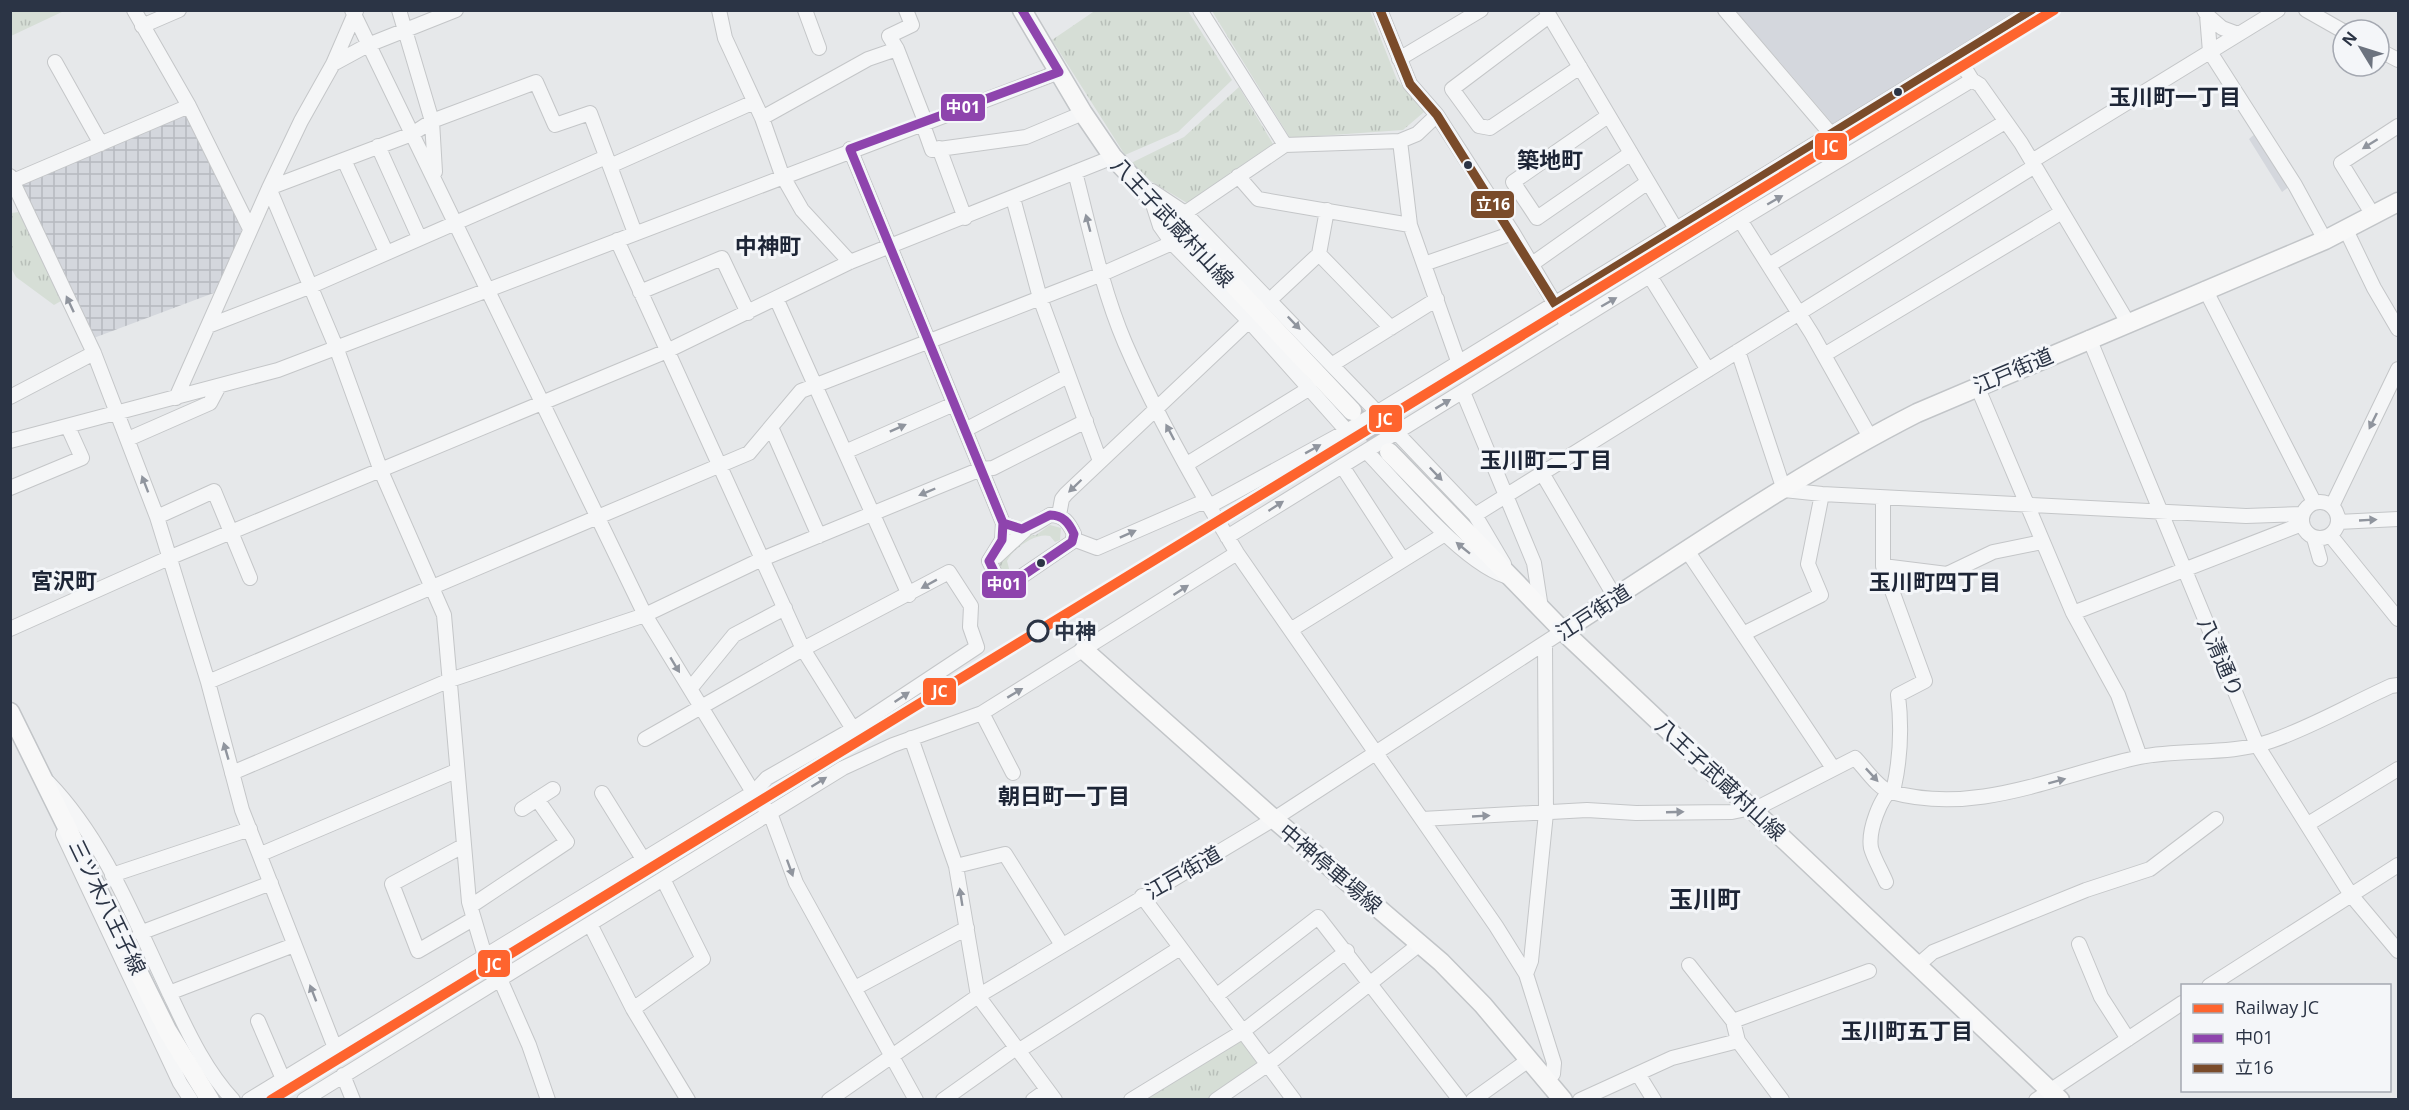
<svg xmlns="http://www.w3.org/2000/svg" width="2409" height="1110" font-family="'Open Sans','Noto Sans JP',sans-serif">
  <defs>
    <pattern id="industrial-grid" width="8" height="8" patternUnits="userSpaceOnUse" patternTransform="scale(1.5)"><rect width="8" height="8" fill="#d4d7dd"/><path d="M0 4h8M4 0v8" fill="none" stroke="#b6b9bf"/></pattern>
    <pattern id="grass-tufts" width="24" height="20" patternUnits="userSpaceOnUse" patternTransform="scale(1.5)"><rect width="24" height="20" fill="#d6ded6"/><path d="M3 7l-1-3M5 7V3M7 7l1-3M15 17l-1-3M17 17v-4M19 17l1-3" fill="none" stroke="#b8bfb9"/></pattern>
  </defs>
  <rect width="100%" height="100%" fill="#e6e8ea"/>
  <!-- built -->
  <path fill="#d4d7dd" d="M1736 11H2020L1834 125Z
    M2256 133 2290 186 2282 192 2249 139Z"/>
  <!-- industrial -->
  <path fill="url(#industrial-grid)" d="M189 109 251 237 227 288 91 339 21 184Z"/>
  <!-- grass -->
  <path fill="url(#grass-tufts)" d="M11 10H64V11L11 36Z
    M1096 10 1188 11 1232 80 1178 132 1125 155 1052 40Z
    M1212 11H1370L1397 80 1424 112 1403 130 1290 138Z
    M1239 87 1273 144 1187 203 1134 171 1129 164 1184 137Z
    M19 212 61 301 54 305 16 277 11 268V213Z
    M1050 525 1061 528 1060 540 1055 542 1050 536C1035 532 1013 549 1007 561L1010 572 1000 568 998 562 1022 536 1036 535Z
    M1241 1037 1263 1066 1212 1099 1136 1100Z"/>
  <g fill="none" stroke-linecap="round" stroke-linejoin="round">
    <!-- major-tunnel -->
    <path stroke="#c1c4c9" stroke-width="18" stroke-dasharray="18 9" stroke-linecap="butt" d="M1352 411 1389 452"/>
    <!-- minor casing -->
    <g stroke="#c4c6c8" stroke-width="16">
      <path id="minor" d="M134 10 189 106 250 229
        M352 10 645 615 759 802 770 813 796 883 916 1100
        M399 10 432 121 435 172
        M719 10 725 38 762 118 782 175 802 210 850 262
        M805 10 819 48
        M906 10 912 25 889 36 897 49 925 121
        M1200 10 1285 145
        M1380 10 1410 84 1437 115 1513 233 1568 326
        M1546 10 1676 229
        M1725 10 1831 134
        M2204 10 2207 15 2210 52 2295 185 2325 240
        M2306 10 2343 31
        M2207 15 2222 28 2238 34
        M1549 16 1452 89 1479 126 1490 128 1580 67
        M142 26 179 10
        M2379 50 2398 60
        M1958 57 1972 80 1980 85 2021 143 2127 321
        M1399 59 1481 10
        M55 62 101 144
        M333 64 368 45 456 10
        M1608 116 1513 182 1537 218 1631 153
        M762 118 868 59 897 49
        M922 122 932 150 1026 137 1083 113
        M1400 141 1410 225 1458 361
        M378 146 419 237
        M939 148 965 218
        M850 149 1003 523
        M344 160 386 252
        M2032 161 2278 10
        M610 166 754 102
        M1075 172C1090 230 1102 289 1125 343 1156 415 1197 487 1237 553L1496 926 1526 974 1554 1063 1553 1074 1547 1080
        M10 176 94 353 157 517 208 682 242 810 335 1048
        M1238 176 1258 199 1410 225
        M13 181 189 106
        M1152 191 1185 213 1377 412
        M1013 198 1040 298 1100 461
        M1152 201 1160 226 1172 243 1249 321 1347 431
        M1185 213 1285 145 1400 141 1417 134 1437 115
        M2373 215 2341 163 2398 126
        M1740 220 1812 334 1870 437
        M2346 230 2374 288 2398 329
        M617 240 803 649 853 729
        M1319 254 1327 210
        M1424 264 1513 233
        M1532 264 1648 182
        M1769 265 2005 122
        M1651 278 1708 370
        M2205 289 2314 502
        M640 292 722 258 748 313
        M776 298 909 595
        M1271 299 1319 254 1391 328
        M208 326 309 287 606 157
        M2089 338 2257 745 2351 895 2398 951
        M1738 351 1784 490 1822 494 2246 516 2302 514
        M1824 355 2062 212
        M1333 364 1437 299
        M1977 386 2073 613 2118 695 2140 757
        M1463 392 1534 563 1541 608
        M10 397 94 353
        M176 398 269 188 301 121 333 64 356 11
        M771 427 819 536
        M965 430 1068 376
        M1396 432 1475 515 1504 564
        M128 439 210 403 219 386
        M10 441 278 370 1059 72
        M1366 451C1399 485 1467 569 1512 578
        M845 452 954 404
        M1187 464 1310 388
        M1342 466 1403 560
        M1542 473 1615 597
        M10 488 82 458 68 427
        M1883 498V566L1925 681 1898 695C1902 728 1901 755 1894 787 1880 797 1868 831 1871 848 1874 859 1882 872 1886 882
        M2302 520a18 18 0 1 1 36 0a18 18 0 1 1-36 0Z
        M2332 506 2398 369
        M1050 515C1063 514 1069 523 1074 534L1072 542 1009 585 1000 584 989 561 1002 540 1003 523C1025 535 1030 527 1050 515Z
        M1059 515 1062 499 1066 494 1249 321
        M1475 515 2035 166
        M157 517 214 491 250 578
        M2338 522 2398 519
        M2330 535 2398 619
        M1227 537 1740 220 1972 80
        M2314 538 2320 559
        M1073 539 1097 548 1198 504 1215 503 1347 431 2033 10
        M1688 552 1833 768
        M997 556 1025 530
        M1883 566 1947 574 1993 552 2042 542
        M2073 613 2302 524
        M10 629 171 557 667 351 850 262 1113 157
        M1292 629 1445 534
        M1743 634 1821 595 1808 564 1822 494
        M208 682 749 453 801 391 1102 274 1172 243
        M690 689 734 635 785 608
        M982 713 1013 773
        M911 738 956 866 978 996 1055 1100
        M232 773 450 680 645 615 762 559 981 469 993 468 1086 421
        M48 782C107 843 137 927 174 1003 190 1037 207 1072 233 1100
        M602 793 643 859
        M522 809 553 789
        M1422 819 1587 810 1636 813 1732 812 1761 806 1855 758C1864 767 1878 789 1891 792 1977 816 2057 775 2140 757 2184 748 2228 756 2271 741 2312 727 2351 704 2391 686L2398 685
        M2308 824 2398 769
        M63 834 180 1083 191 1100
        M463 846 392 884 418 951 473 919
        M261 854 456 771
        M956 866 1005 854 1062 945
        M112 875 250 829
        M1142 896 1294 1100
        M471 906 567 842 537 799
        M590 924 633 1009 688 1100
        M140 933 271 883
        M2079 944 2101 997 2128 1039
        M485 956 469 902 444 615 381 471 336 347 269 188 412 134 432 121 536 82 555 125 590 113 635 233
        M1689 965 1733 1021 1738 1041 1782 1100
        M1918 965 1933 952 2086 890 2150 869 2216 819
        M1526 974 1531 961 1546 813 1545 643
        M500 979 529 1045 548 1100
        M2209 986 2398 865
        M855 988 967 928
        M169 993 294 945
        M1216 996 1318 917 1460 1100
        M633 1009 703 959 663 879
        M258 1021 283 1079
        M1733 1021 1869 971
        M1018 1051 1180 948
        M1638 1074 1654 1100
        M343 1075 353 1100
        M249 1100 754 792 767 778 853 729 977 647 970 627 971 606 949 572 803 649 645 739
        M304 1100 843 768 893 745 982 713 1237 553
        M829 1100 978 996 1274 819 1563 631
        M943 1100 1016 1048
        M1033 1100 1047 1090
        M1131 1100 1242 1032 1347 951
        M1216 1100 1267 1065 1421 943
        M1473 1100 1530 1059
        M1580 1100 1672 1058 1738 1041
        M2036 1100 2182 1003"/>
    </g>
    <!-- major casing -->
    <g stroke="#c2c5c8" stroke-width="21">
      <path id="major" d="M1022 10 1083 113 1113 157 1352 411
        M1389 452 1563 631 2060 1100
        M1563 631C1678 557 1795 475 1917 413L2325 240 2398 202
        M1084 650 1274 819 1441 962 1483 1005 1563 1100
        M10 712 167 1030 210 1100"/>
    </g>
    <!-- minor -->
    <use href="#minor" stroke="#f5f6f7" stroke-width="14"/>
    <!-- major -->
    <use href="#major" stroke="#f8f8f8" stroke-width="18"/>
    <!-- bus-1 casing -->
    <g stroke="#f4f6f9" stroke-width="14">
      <path id="bus-1" d="M1050 515C1063 515 1069 523 1074 534L1072 542 1009 585 1000 584 989 561 1002 540 1003 523 1022 529Z
        M1003 523 850 149 1059 72 1022 10"/>
    </g>
    <!-- bus-2 casing -->
    <g stroke="#f4f6f9" stroke-width="14">
      <path id="bus-2" d="M1380 10 1410 84 1437 115 1555 304 2032 10"/>
    </g>
    <!-- bus-1 -->
    <use href="#bus-1" stroke="#8e44ad" stroke-width="9"/>
    <!-- bus-2 -->
    <use href="#bus-2" stroke="#7a4b2a" stroke-width="9"/>
    <!-- rail-1 casing -->
    <g stroke="#f4f6f9" stroke-width="15">
      <path id="rail-1" d="M271 1100 2054 10"/>
    </g>
    <!-- rail-1 -->
    <use href="#rail-1" stroke="#fe642e" stroke-width="10"/>
  </g>
  <!-- one-way arrows -->
  <defs><path id="oneway-solid" d="M-6-.8H1V-3.2L6.5 0L1 3.2V.8H-6Z" transform="scale(1.5)"/></defs>
  <g fill="#90959e">
    <use href="#oneway-solid" transform="translate(2370 144) rotate(148)"/>
    <use href="#oneway-solid" transform="translate(1775 200) rotate(-30)"/>
    <use href="#oneway-solid" transform="translate(1088 223) rotate(-105)"/>
    <use href="#oneway-solid" transform="translate(1609 302) rotate(-30)"/>
    <use href="#oneway-solid" transform="translate(70 304) rotate(-115)"/>
    <use href="#oneway-solid" transform="translate(1294 323) rotate(46)"/>
    <use href="#oneway-solid" transform="translate(1443 404) rotate(-31)"/>
    <use href="#oneway-solid" transform="translate(2373 421) rotate(116)"/>
    <use href="#oneway-solid" transform="translate(898 428) rotate(-24)"/>
    <use href="#oneway-solid" transform="translate(1170 432) rotate(-118)"/>
    <use href="#oneway-solid" transform="translate(1313 449) rotate(-29)"/>
    <use href="#oneway-solid" transform="translate(1436 474) rotate(46)"/>
    <use href="#oneway-solid" transform="translate(145 484) rotate(-111)"/>
    <use href="#oneway-solid" transform="translate(1075 486) rotate(136)"/>
    <use href="#oneway-solid" transform="translate(927 492) rotate(157)"/>
    <use href="#oneway-solid" transform="translate(1276 506) rotate(-33)"/>
    <use href="#oneway-solid" transform="translate(2368 520) rotate(-3)"/>
    <use href="#oneway-solid" transform="translate(1128 534) rotate(-24)"/>
    <use href="#oneway-solid" transform="translate(1463 548) rotate(-141)"/>
    <use href="#oneway-solid" transform="translate(929 584) rotate(151)"/>
    <use href="#oneway-solid" transform="translate(1181 590) rotate(-33)"/>
    <use href="#oneway-solid" transform="translate(675 665) rotate(59)"/>
    <use href="#oneway-solid" transform="translate(1015 693) rotate(-31)"/>
    <use href="#oneway-solid" transform="translate(902 697) rotate(-34)"/>
    <use href="#oneway-solid" transform="translate(226 751) rotate(-106)"/>
    <use href="#oneway-solid" transform="translate(1872 775) rotate(47)"/>
    <use href="#oneway-solid" transform="translate(2057 781) rotate(-15)"/>
    <use href="#oneway-solid" transform="translate(819 782) rotate(-32)"/>
    <use href="#oneway-solid" transform="translate(1675 812) rotate(-2)"/>
    <use href="#oneway-solid" transform="translate(1481 816) rotate(-3)"/>
    <use href="#oneway-solid" transform="translate(790 868) rotate(70)"/>
    <use href="#oneway-solid" transform="translate(961 897) rotate(-99)"/>
    <use href="#oneway-solid" transform="translate(313 993) rotate(-111)"/>
  </g>
  <!-- markers -->
  <g fill="#2b3445" stroke="#f4f6f9" stroke-width="2">
    <circle cx="1898" cy="92" r="5"/>
    <circle cx="1468" cy="165" r="5"/>
    <circle cx="1041" cy="563" r="5"/>
  </g>
  <circle fill="#f4f6f9" stroke="#2b3445" stroke-width="3" cx="1038" cy="631" r="10"/>
  <g text-anchor="middle" dominant-baseline="central" stroke-width="6" stroke-linejoin="round" paint-order="stroke">
    <!-- street labels -->
    <g font-size="21" fill="#2b3445" stroke="#f4f6f9">
      <text transform="translate(1173 222) rotate(47)">八王子武蔵村山線</text>
      <text transform="translate(2013 370) rotate(-23)">江戸街道</text>
      <text transform="translate(1593 612) rotate(-33)">江戸街道</text>
      <text transform="translate(2221 657) rotate(67)">八清通り</text>
      <text transform="translate(1721 779) rotate(43)">八王子武蔵村山線</text>
      <text transform="translate(1331 868) rotate(40)">中神停車場線</text>
      <text transform="translate(1183 872) rotate(-30)">江戸街道</text>
      <text transform="translate(108 907) rotate(64)">三ツ木八王子線</text>
    </g>
    <!-- stop labels -->
    <g font-size="21" font-weight="bold" fill="#2b3445" stroke="#f4f6f9" text-anchor="start">
      <text x="1054" y="631">中神</text>
    </g>
    <!-- neighbourhood labels -->
    <g font-size="22" font-weight="bold" fill="#1d2536" stroke="#f4f6f9">
      <text x="2175" y="96">玉川町一丁目</text>
      <text x="1550" y="159">築地町</text>
      <text x="768" y="245">中神町</text>
      <text x="1546" y="459">玉川町二丁目</text>
      <text x="64" y="580">宮沢町</text>
      <text x="1935" y="581">玉川町四丁目</text>
      <text x="1064" y="795">朝日町一丁目</text>
      <text x="1907" y="1030">玉川町五丁目</text>
    </g>
    <!-- quarter labels -->
    <g font-size="24" font-weight="bold" fill="#1d2536" stroke="#f4f6f9">
      <text x="1705" y="898">玉川町</text>
    </g>
  </g>
  <g stroke="#f4f6f9" stroke-width="2">
    <rect x="940" y="93" width="46" height="29" rx="6" fill="#8e44ad"/>
    <rect x="1814" y="132" width="34" height="29" rx="6" fill="#fe642e"/>
    <rect x="1470" y="190" width="45" height="29" rx="6" fill="#7a4b2a"/>
    <rect x="1368" y="404" width="35" height="29" rx="6" fill="#fe642e"/>
    <rect x="981" y="570" width="46" height="29" rx="6" fill="#8e44ad"/>
    <rect x="922" y="677" width="35" height="29" rx="6" fill="#fe642e"/>
    <rect x="477" y="949" width="34" height="29" rx="6" fill="#fe642e"/>
  </g>
  <g font-size="16" text-anchor="middle" font-weight="bold" fill="#fff">
    <text x="963" y="113">中01</text>
    <text x="1831" y="152">JC</text>
    <text x="1493" y="210">立16</text>
    <text x="1385" y="425">JC</text>
    <text x="1004" y="590">中01</text>
    <text x="940" y="697">JC</text>
    <text x="494" y="970">JC</text>
  </g>
  <!-- border -->
  <rect width="2409" height="1110" fill="none" stroke="#2b3445" stroke-width="24"/>
  <!-- legend -->
  <rect x="2181" y="984" width="210" height="108" fill="#f4f6f9" stroke="#a4a8b1" stroke-width="1.5"/>
  <rect x="2193" y="1004" width="30" height="9" fill="#fe642e" stroke="#a4a8b1" stroke-width="1.5"/>
  <text x="2235" y="1014" font-size="18" fill="#2b3445">Railway JC</text>
  <rect x="2193" y="1034" width="30" height="9" fill="#8e44ad" stroke="#a4a8b1" stroke-width="1.5"/>
  <text x="2235" y="1044" font-size="18" fill="#2b3445">中01</text>
  <rect x="2193" y="1064" width="30" height="9" fill="#7a4b2a" stroke="#a4a8b1" stroke-width="1.5"/>
  <text x="2235" y="1074" font-size="18" fill="#2b3445">立16</text>
  <!-- north arrow -->
  <g transform="translate(2361 48) rotate(308)"><circle r="28" fill="#f4f6f9" stroke="#a4a8b1" stroke-width="1.5"/>
  <path d="M0-4.5L10 22L0 15L-10 22Z" fill="#6c737f"/>
  <text y="-9" font-size="16" font-weight="bold" text-anchor="middle" fill="#2b3445">N</text>
  </g>
</svg>
